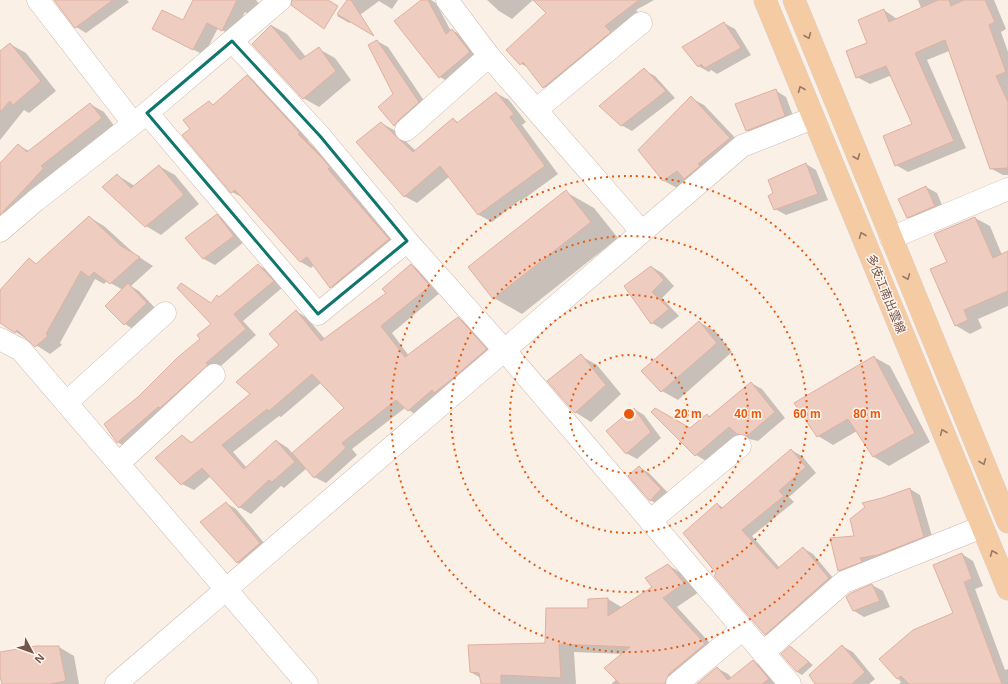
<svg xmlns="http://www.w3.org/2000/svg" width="1008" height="684" font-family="Arial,'Noto Sans JP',sans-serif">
  <rect width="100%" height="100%" fill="#fbf0e6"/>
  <!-- shadow -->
  <path fill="#0003" fill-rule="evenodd" d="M65 0H127L129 2 86 33 76 27Z
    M194 0H256L265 11 257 18 245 12 233 36 218 28 204 55 164 35 183 22Z
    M348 0H398L392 9 379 1 349 23 337 16Z
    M422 0H431L436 3 451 31 452 30 463 36 480 58 450 83 440 77Z
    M487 0H533L512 19 499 11Z
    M535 0H654L636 10 641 15 557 95 544 87 529 68 521 64 547 13Z
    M918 0H994L1006 29 1001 32 1008 52V175H1003L990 168 949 51 927 60 966 148 908 172 896 165 914 124 892 75 870 84 857 77 868 43 884 10 897 19 921 8Z
    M724 23 735 29 751 55 717 74 711 70 709 72 698 66Z
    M271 25 287 34 306 57 319 49 335 58 351 80 319 107 303 98Z
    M377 41 388 47 429 108 405 131 395 125 380 107 394 94Z
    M10 44 26 53 56 91 29 113 24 110 0 140V52Z
    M644 70 655 76 675 98 632 131 621 125Z
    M247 76 257 82 310 139 308 141 332 164 340 174 338 175 399 246 341 293 331 287 314 265 311 268 301 262 243 198 232 192 191 129 209 102 214 105Z
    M775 90 786 97 795 121 758 136 747 130Z
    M496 93 509 100 526 122 522 125 558 174 521 201 520 200 492 222 479 215 449 177 417 203 404 196 381 123 394 130 416 151 453 119 459 123Z
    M691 98 704 105 743 146 677 188 664 181Z
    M90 104 104 112 115 127 16 220 2 212 0 210V165L18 145 29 151Z
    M806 164 816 170 828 200 786 215 775 209 774 193Z
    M159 166 175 175 199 204 161 235 146 226 117 175 135 186Z
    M926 187 937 193 945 212 918 223 907 217Z
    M566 192 594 208 618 238 522 314 494 298Z
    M217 215 227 221 244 242 215 265 204 259 187 238Z
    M89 217 104 226 136 255 153 266 131 286 139 291 157 310 136 331 125 324 107 306 123 290 107 281 104 284 95 279 60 343 62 345 50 354 0 322V292L29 259 37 264Z
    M975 218 990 226 1002 255 1008 252V306L978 319 982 328 970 334 955 325 948 263Z
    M258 265 269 271 283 287 243 321 256 335 128 448 117 442 139 398 201 340 213 324 212 304Z
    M411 265 422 272 441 292 392 333 409 356 458 318 470 325 497 356 420 417 405 408 352 449 357 455 326 483 314 477 307 468 284 488 281 486 251 514 239 507 211 476 194 490 182 484V436L193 443 251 394 281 345 296 311 307 318 325 339 388 293ZM322 382 346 408 293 454 288 448 277 441 247 468 233 452 279 416 281 417Z
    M652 267 662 273 674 286 662 298 679 316 662 329 652 323Z
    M699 322 715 331 732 352 678 400 662 391Z
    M581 356 597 365 621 394 591 422 575 412Z
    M874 357 890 366 930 442 889 466 874 457 857 431 833 445 818 436Z
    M751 383 762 389 785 418 758 441 749 439 739 434 706 461 696 455 690 429 707 415 710 417Z
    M634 409 644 415 661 438 637 459 626 453Z
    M791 450 802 456 816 473 789 497 794 502 752 536 780 568 803 548 813 554 839 585 776 640 765 634 718 574 717 504 724 508Z
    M639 467 649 473 671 496 661 506 650 500Z
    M910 489 920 495 934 543 849 577 839 571 856 537Z
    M226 503 236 509 270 550 248 568 237 562Z
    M962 554 973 561 983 586 975 589 1005 670 1008 669V684H899L901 682 880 659 954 614Z
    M668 565 683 574 699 592 677 607 720 654 684 684H611L617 679 623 654 574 652 576 684H482L481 678 470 672 546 644 589 609 608 599 623 608 654 587Z
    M872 585 883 591 890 607 864 617 854 611Z
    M842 646 853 652 875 679 869 684H817Z
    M59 647 74 656 79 684H3L0 672V653Z
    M790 647 813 665 802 675 797 672Z
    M753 661 763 667 778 684H698L717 668 728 674 732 678Z"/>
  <!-- building -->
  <path fill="#eeccbf" stroke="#e0b0a1" d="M54 0H113L75 28Z
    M193 0H237L222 31 207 23 193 50 152 29 162 10 183 20Z
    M292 0H328L338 6 324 29 291 5Z
    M347 0H351L374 36 337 14Z
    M421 0H428L446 34 452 29 470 52 439 78 394 21Z
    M533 0H639L605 26 611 32 543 88 523 62 520 65 506 50 546 13Z
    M938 0H949L951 6 964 0H985L995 22 989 25 1006 72 996 76 1008 102V168L990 169 945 40 915 53 954 141 895 166 883 136 912 124 886 66 856 78 846 51 867 43 858 20 884 9 889 22Z
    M724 22 741 48 705 68 701 64 698 67 682 47Z
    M271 25 300 60 319 47 336 71 303 99 252 44Z
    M377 40 419 102 398 121 394 126 378 107 393 94 368 45Z
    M10 43 41 81 13 105 10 101 0 112V51Z
    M644 68 666 91 621 126 599 106Z
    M247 75 300 133 298 134 321 157 330 167 328 169 389 239 330 288 307 257 300 262 235 190 231 193 182 135 190 129 183 120 209 101 213 105Z
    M776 89 785 116 746 131 735 104Z
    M496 92 514 114 510 117 545 166 478 215 440 166 404 197 356 142 381 122 413 152 453 118 457 123Z
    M691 96 730 138 698 164 700 166 684 179 677 171 663 181 638 150Z
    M90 103 102 118 41 166 44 168 0 215V163L18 144 27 152Z
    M806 163 818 194 774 210 768 196 773 193 768 180Z
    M159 165 184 195 145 227 102 187 117 174 131 188Z
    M926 186 935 206 907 218 898 199Z
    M566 190 591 222 493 299 468 267Z
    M217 214 234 236 203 259 185 238Z
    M89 216 121 246 140 257 110 284 94 272 89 277 81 271 46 334 48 336 35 347 17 330 15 333 0 323V290L29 258 36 264Z
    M975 217 993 258 1008 251V291L964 310 968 320 955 326 930 269 947 262 934 234Z
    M258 264 274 281 234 314 246 329 206 363 208 365 160 408 158 407 117 443 104 424 138 397 177 358 200 339 197 335 211 324 177 288 181 283 211 303 217 295 219 297Z
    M411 264 430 286 381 326 405 357 458 317 487 349 447 383 434 393 432 390 408 411 396 400 342 443 346 448 314 478 292 453 344 408 312 374 269 411 267 409 222 445 244 469 276 440 295 462 272 482 269 480 239 508 202 468 181 485 155 458 182 435 191 443 250 394 236 382 279 345 269 334 296 310 321 341 386 293 382 289Z
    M651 266 664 280 652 292 669 309 651 324 624 286Z
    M128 283 147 303 124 325 105 306Z
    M699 321 717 343 661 392 641 371Z
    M581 354 606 385 575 413 547 381Z
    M874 356 915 433 873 457 848 419 817 437 794 403Z
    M751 382 775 412 747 436 737 434 729 427 695 456 651 412 655 408 690 428 707 414 709 417Z
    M634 408 651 432 626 454 606 431Z
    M791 449 806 467 779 491 784 496 742 530 777 569 803 547 829 578 765 635 714 576 716 573 683 533 717 503 721 509Z
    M639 466 661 489 650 501 628 476Z
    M910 488 924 537 878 555 860 558 862 562 838 571 830 538 854 536 850 519 865 507 862 503 882 498Z
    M226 502 260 543 237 563 200 522Z
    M962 553 972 579 964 582 1002 684H909L901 676 897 679 879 659 913 630 953 613 933 565Z
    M668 564 684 583 663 598 705 644 669 674 665 684H620L604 668 630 647 559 644 561 678 501 675V684H481L479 673 470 672 468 645 545 643 546 608H588V599L608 598V616L652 587 645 578Z
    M872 584 880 601 853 611 846 597 851 593Z
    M842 645 865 672 852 684H815L809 675Z
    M36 646H59L66 681 50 684H2L0 676V652Z
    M790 646 809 662 797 672 781 654Z
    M753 660 769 679 762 684H697L717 667 728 680Z"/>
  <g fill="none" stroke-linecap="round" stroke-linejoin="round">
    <!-- minor casing -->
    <g stroke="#ceb9b0" stroke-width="23">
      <path id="minor" d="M38 0 133 123
        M447 0 489 56 642 232
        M232 41 320 136 407 241 505 351 790 684
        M536 110 641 23
        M147 113 318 314 407 241
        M406 130 489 56
        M0 231 35 201 147 113 280 0
        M891 238 1008 189
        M0 339 21 350 307 684
        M66 403 165 313
        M119 463 214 375
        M650 521 740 446
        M763 653 844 582 982 527
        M116 684 742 146 813 118
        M677 684 743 629"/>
    </g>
    <!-- major casing -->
    <g stroke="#d8cfcd" stroke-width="23">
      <path id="major" d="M765 0 1008 589
        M794 0 1008 522"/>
    </g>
    <!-- minor -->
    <use href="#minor" stroke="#fff" stroke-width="22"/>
    <!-- major -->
    <use href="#major" stroke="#f5cba3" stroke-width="22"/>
  </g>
  <!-- one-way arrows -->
  <defs><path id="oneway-chevron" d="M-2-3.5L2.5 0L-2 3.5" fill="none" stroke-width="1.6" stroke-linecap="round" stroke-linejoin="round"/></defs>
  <g stroke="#997866">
    <use href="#oneway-chevron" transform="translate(808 36) rotate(68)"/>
    <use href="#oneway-chevron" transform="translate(801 89) rotate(-112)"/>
    <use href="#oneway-chevron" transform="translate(857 157) rotate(67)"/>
    <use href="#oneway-chevron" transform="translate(862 235) rotate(-112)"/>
    <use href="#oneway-chevron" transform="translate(907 277) rotate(68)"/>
    <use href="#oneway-chevron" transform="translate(943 432) rotate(-112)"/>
    <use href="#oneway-chevron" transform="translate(983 462) rotate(68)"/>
    <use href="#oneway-chevron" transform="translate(993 553) rotate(-112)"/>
  </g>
  <!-- marked area -->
  <path fill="none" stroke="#0f766e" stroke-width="3" stroke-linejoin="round" d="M232 41 320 136 407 241 318 314 147 113Z"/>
  <!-- distance rings -->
  <g fill="none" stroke="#e8590c" stroke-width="2" stroke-dasharray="2 4">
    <circle cx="629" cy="414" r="59"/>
    <circle cx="629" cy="414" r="119"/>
    <circle cx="629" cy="414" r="178"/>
    <circle cx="629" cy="414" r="238"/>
  </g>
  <g text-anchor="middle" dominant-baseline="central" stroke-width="3" stroke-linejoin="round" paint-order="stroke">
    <!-- street labels -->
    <g font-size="12" fill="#72554c" stroke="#fef4ec">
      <text transform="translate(886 294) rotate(68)">多伎江南出雲線</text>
    </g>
  </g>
  <circle cx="629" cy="414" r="6" fill="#e8590c" stroke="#fef4ec" stroke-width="2"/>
  <g font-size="12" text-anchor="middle" font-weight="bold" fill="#e8590c" stroke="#fef4ec" stroke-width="3" stroke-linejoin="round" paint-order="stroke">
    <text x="688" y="418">20 m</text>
    <text x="748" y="418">40 m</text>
    <text x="807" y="418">60 m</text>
    <text x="867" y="418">80 m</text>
  </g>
  <!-- north arrow -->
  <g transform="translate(32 652) rotate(131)" stroke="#fef4ec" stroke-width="3" paint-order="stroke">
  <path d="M0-3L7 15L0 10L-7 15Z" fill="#72554c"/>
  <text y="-6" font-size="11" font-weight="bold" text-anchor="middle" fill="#72554c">N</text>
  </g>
</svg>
